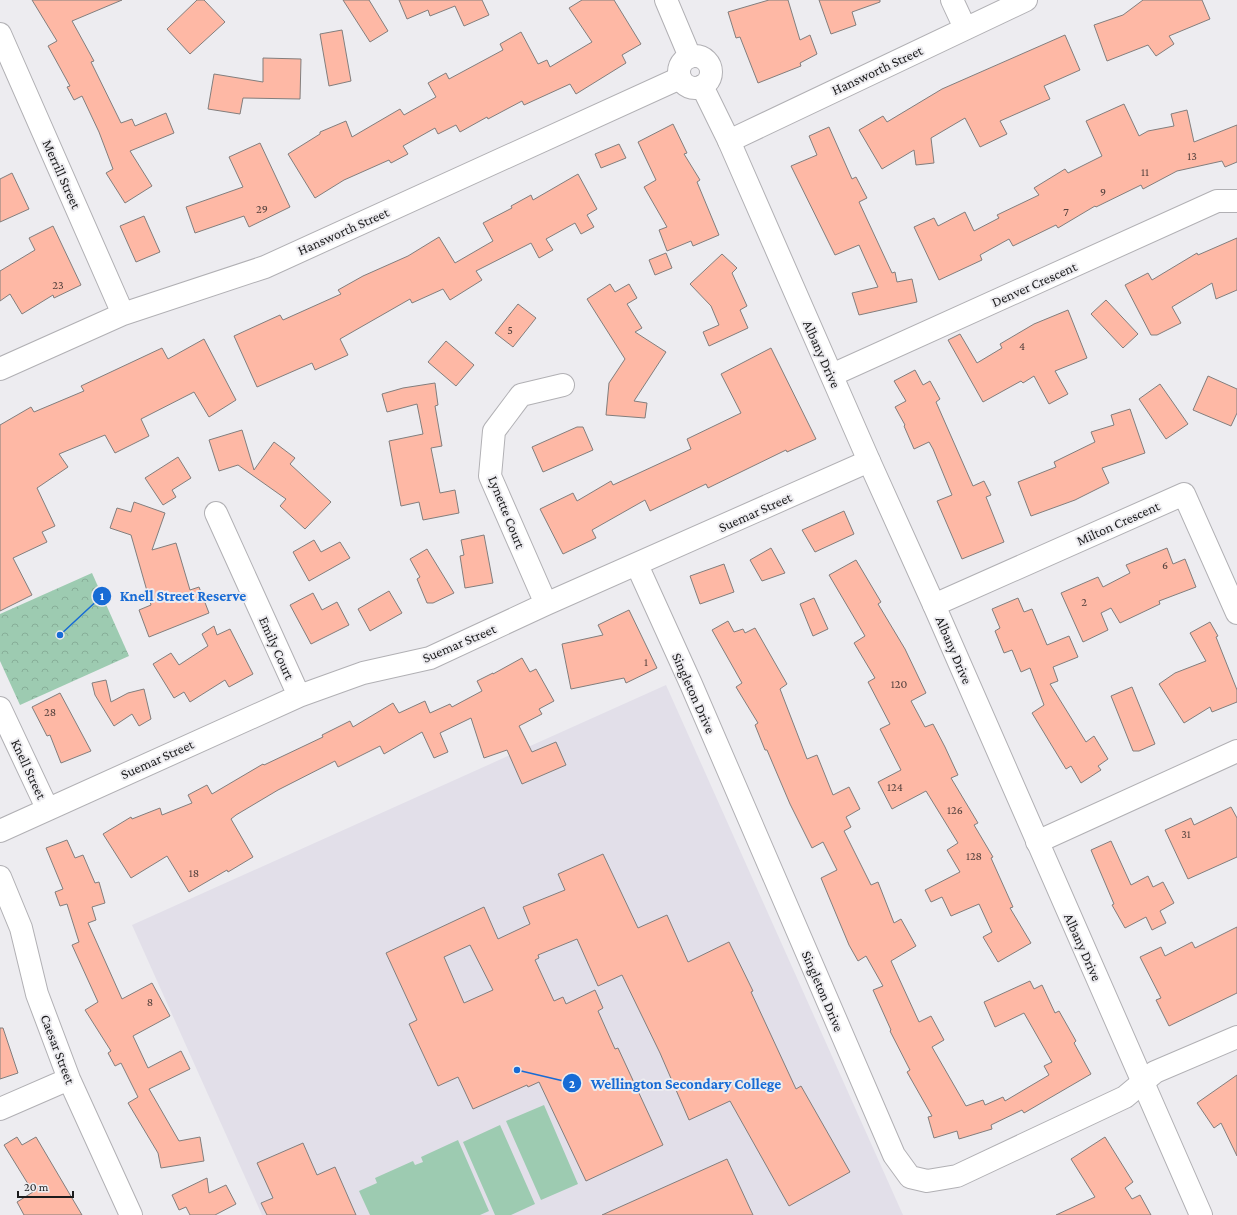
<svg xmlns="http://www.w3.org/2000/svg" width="1237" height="1215" font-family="'Crimson Pro',serif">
  <defs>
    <pattern id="park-crowns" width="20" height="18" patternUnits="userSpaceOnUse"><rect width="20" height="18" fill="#9dcbb1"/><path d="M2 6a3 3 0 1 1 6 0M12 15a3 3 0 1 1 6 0" fill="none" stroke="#87ae98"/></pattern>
  </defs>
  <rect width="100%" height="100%" fill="#edecf0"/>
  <!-- built -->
  <path fill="#e2dfe9" d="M666 685 903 1215H262L132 925Z"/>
  <!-- park -->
  <path fill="url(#park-crowns)" d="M92 573 129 656 20 705 0 661V614Z"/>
  <!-- pitch -->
  <path fill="#9dcbb1" d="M544 1105 578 1184 541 1200 506 1121Z
    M500 1125 535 1204 511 1215H495L463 1142Z
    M458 1140 489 1211 480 1215H370L359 1191 377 1183 375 1178 413 1161 415 1165 423 1162 421 1157Z"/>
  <!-- building -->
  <path fill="#feb8a5" stroke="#827e7d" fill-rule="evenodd" d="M32 0H122L72 21 94 61 91 62 121 123 132 119 135 126 166 113 174 133 130 151 152 186 125 203 106 173 113 169 99 132 82 96 74 100 67 87 70 86 48 46 57 41Z
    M197 0H204L225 22 190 54 167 29Z
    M343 0H369L388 31 370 42Z
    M399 0H482L489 15 464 26 455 6 430 16 428 10 407 19Z
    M582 0H614L641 44 622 55 626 63 576 94 570 84 524 105 522 101 488 119 487 117 460 132 456 125 438 134 435 128 403 146 408 154 391 163 389 160 344 180 315 198 288 154 320 134V132L346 121 352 137 400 109 404 115 436 97 428 83 446 73 449 79 503 50 500 44 521 32 538 64 547 60 550 67 592 42 569 8Z
    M769 0H788L800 40 810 35 817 54 800 63 801 66 758 83 740 37 736 38 728 12Z
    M819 0H880V2L852 12 856 25 831 34Z
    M1143 0H1202L1210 19 1169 36 1174 44 1156 56 1148 45 1107 61 1094 25 1123 15Z
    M342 30 351 81 329 86 320 34Z
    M1065 35 1080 70 1044 86 1050 99 1000 121 1007 134 980 147 965 118 931 138 934 163 916 165 914 150 882 169 859 130 883 116 887 122 942 89Z
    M263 58 301 59 300 99 243 98 240 114 208 109 214 74 263 82Z
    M1124 104 1139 136 1148 131 1174 126 1171 114 1187 110 1194 142 1237 125V162L1225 167 1222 161 1177 171 1143 189 1141 185 1096 207 1095 206 1058 228 1056 225 1013 246 1009 239 980 255 982 260 939 280 914 227 934 218 938 226 965 212 974 231 999 218 997 215 1039 195 1034 188 1065 169 1068 173 1102 156 1086 121Z
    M673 124 687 153 684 154 700 180 697 182 719 235 693 246 691 241 667 251 659 230 667 227 644 187 656 180 638 142Z
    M829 127 852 179 856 177 867 198 859 202 892 273 895 272 897 282 912 279 917 302 859 315 852 293 878 287 859 245 835 255 791 166 817 155 809 136Z
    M260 143 290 207 249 227 244 216 195 233 186 207 243 187 229 157Z
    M619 144 626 158 601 168 595 154Z
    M12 173 29 209 0 222V179Z
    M578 174 597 209 587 215 594 227 581 234 575 223 546 239 553 250 539 258 531 243 476 271 482 280 450 300 443 289 412 303 410 299 340 339 348 355 315 370 312 363 257 387 234 336 280 315 283 320 341 294 338 290 363 276 408 256 439 237 455 263 493 241 483 223 512 208 511 206 531 195 533 200Z
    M144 216 160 252 136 262 120 226Z
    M53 226 81 285 54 298 53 295 22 314 10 294 0 301V271L35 250 29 238Z
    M1237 238V290L1216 299 1212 283 1172 307 1181 323 1157 335H1151L1125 285 1148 273 1152 280 1197 253 1198 255Z
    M666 253 672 268 655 275 649 260Z
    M722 254 737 268 732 273 747 306 740 310 748 328 709 346 703 332 719 325 711 306 690 284Z
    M610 284 615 292 629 284 637 298 627 304 642 328 635 332 666 352 634 401 647 403 645 418 606 415 609 383 625 359 587 299Z
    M1106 300 1138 334 1123 348 1091 314Z
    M518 304 536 318 513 347 495 333Z
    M1068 310 1087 358 1055 371 1068 394 1049 404 1034 376 1023 383 1021 381 983 402 948 340 960 334 977 363 1002 348 1000 344 1034 324Z
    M204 339 236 400 209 417 194 392 141 419 149 436 115 453 105 435 59 454 68 467 37 488 55 526 42 532 47 542 13 558 32 595 0 611V425L31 407 34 412 84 391 81 386 162 348 168 359Z
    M446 341 474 365 456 386 428 362Z
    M771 348 816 439 787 452 786 450 708 488 706 484 650 511 645 500 592 530 596 538 563 554 540 509 573 493 577 501 611 481 613 485 691 449 687 439 741 413 721 374Z
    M915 370 923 385 930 381 940 399 936 402 973 486 984 481 991 495 986 497 1004 542 962 559 937 501 952 495 933 449 929 442 914 449 904 426 905 425 895 407 906 401 894 381Z
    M1208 376 1237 389V413L1231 426 1193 410Z
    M435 383 438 405 435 406 442 446 431 448 440 493 455 490 459 513 423 520 419 502 401 506 389 441 423 434 417 404 387 412 382 394 403 388Z
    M1160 384 1188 424 1166 439 1139 399Z
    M1130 409 1145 453 1102 468 1109 483 1075 500 1031 516 1018 482 1056 467 1054 462 1095 442 1091 432 1114 425 1111 415Z
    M577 427H583L593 450 543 472 532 447Z
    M242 430 254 470 274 442 295 458 290 464 331 502 305 529 280 506 286 499 238 465 219 471 209 440Z
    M178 457 191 478 172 490 176 497 163 505 145 478Z
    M134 502 165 513 152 550 176 543 190 590 199 587 209 613 149 637 139 610 151 605 131 535 110 528 117 508 131 512Z
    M844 511 854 534 815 552 802 530Z
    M484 535 493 583 465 588 460 556 464 555 461 540Z
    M314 540 321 552 340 542 350 558 309 581 293 552Z
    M771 548 785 573 762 581 750 560Z
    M1167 548 1173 564 1185 559 1196 587 1159 601 1160 604 1120 623 1111 608 1101 613 1108 630 1083 642 1061 593 1098 577 1103 587 1130 573 1126 565Z
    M427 549 454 593 433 603H427L417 579 420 577 410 559Z
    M856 560 881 602 878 604 905 649 926 693 911 701 925 727 933 724 945 747 958 775 951 778 978 823 974 825 993 857 991 858 1013 907 1010 908 1031 943 998 962 983 937 992 932 979 904 951 916 942 897 931 902 925 890 960 872 947 850 958 843 926 791 892 809 878 782 901 770 880 729 890 724 868 682 875 678 854 643 865 636 829 575Z
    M724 564 734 592 700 604 690 576Z
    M389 591 402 613 370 631 358 609Z
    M313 593 322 610 337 602 349 625 311 644 290 605Z
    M814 598 828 629 813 636 800 604Z
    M1018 598 1024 612 1032 609 1047 645 1069 636 1078 657 1053 667 1058 681 1050 684 1086 742 1094 736 1108 759 1098 766 1101 770 1081 783 1071 766 1066 769 1032 713 1044 705 1030 668 1021 672 1012 650 1004 653 995 631 1000 628 992 609Z
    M629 610 657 668 626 683 624 678 571 689 562 644 603 635 598 625Z
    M728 621 734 632 743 629 745 633 755 628 787 684 780 689 807 759 817 755 833 795 849 787 860 809 846 817 851 827 844 831 871 885 878 882 894 923 901 919 916 946 891 961 919 1022 931 1016 944 1040 932 1047 966 1106 983 1100 985 1105 1003 1097 1005 1101 1049 1075 1044 1066 1052 1062 1024 1013 995 1027 984 1002 1030 981 1034 989 1042 985 1055 1013 1059 1011 1076 1041 1074 1043 1091 1074 1024 1113 1022 1110 991 1125 992 1129 959 1139 957 1131 934 1138 928 1117 932 1116 907 1072 910 1070 890 1031 891 1030 873 990 883 986 866 956 858 961 849 945 821 878 837 870 823 842 812 848 790 804 767 750H765L755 725 758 723 736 687 742 683 712 630Z
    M1210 622 1218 636 1216 637 1237 690V702L1212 712 1210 707 1184 723 1159 684 1175 673 1206 661 1190 633Z
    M214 626 217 635 230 629 253 674 229 687 225 680 190 702 184 692 174 698 153 664 171 653 179 665 208 646 202 634Z
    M522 658 530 672 536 669 554 701 539 709 542 714 519 726 532 752 556 742 566 765 522 784 507 750 484 758 471 718 440 733 448 752 434 758 422 732 384 754 380 746 338 767 335 761 278 790 236 815 231 819 253 857 228 872 227 870 189 892 167 856 131 878 103 834 131 817 132 819 160 808 162 815 192 803 188 795 207 785 212 794 263 764 264 765 323 737 322 735 350 721 353 727 393 703 399 713 425 701 430 713 450 704 452 707 482 691 477 681 493 673V674Z
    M106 680 111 702 128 693 144 689 151 719 139 726 132 714 114 726 95 695 92 683Z
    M1132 687 1155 744 1139 751H1133L1111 696Z
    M60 693 91 751 61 763 50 735 47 736 32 707Z
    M1231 807 1237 818V857L1188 879 1165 830 1191 818 1194 825Z
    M67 840 75 858 83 855 95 883 99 882 105 903 92 907 96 920 88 923 122 999 152 983 170 1016 133 1036 148 1068 181 1051 190 1069 149 1089 179 1141 200 1137 204 1161 161 1168 158 1153 128 1103 138 1097 121 1063 115 1066 108 1053 111 1051 85 1010 98 1002 72 945 79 942 67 904 60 906 55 892 63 889 46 848Z
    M1111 841 1131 885 1148 876 1153 887 1163 882 1174 903 1160 911 1166 923 1152 930 1146 917 1125 928 1112 905 1114 904 1091 850Z
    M603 854 638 928 667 915 688 962 729 942 753 991 751 992 796 1089 801 1086 850 1172 789 1206 730 1101 689 1120 660 1053 622 975 598 986 577 939 538 955 539 958 535 960 554 1001 563 997 566 1004 595 990 603 1008 598 1011 615 1049 618 1048 663 1145 586 1181 539 1082 528 1087 527 1085 473 1109 458 1077 438 1086 409 1024 417 1020 386 953 484 907 498 939 530 924 523 907 565 890 558 874ZM470 945 493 990 464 1003 444 957Z
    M1237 927V993L1169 1026 1156 1000 1161 998 1140 957 1161 947 1165 956 1192 942 1195 948Z
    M0 1028H3L18 1073 0 1079Z
    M1237 1075V1156L1221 1123 1214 1128 1197 1103Z
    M17 1137 22 1145 36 1137 82 1215H24L17 1202 33 1192 4 1145Z
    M1105 1137 1133 1182 1125 1188 1132 1199 1140 1195 1151 1215H1056L1095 1197 1071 1159Z
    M303 1143 317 1175 335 1167 356 1215H267L261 1203 273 1198 257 1163Z
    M727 1159 753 1215H602Z
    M207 1178 209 1193 226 1185 236 1204 215 1215H190L186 1207 179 1210 172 1195Z"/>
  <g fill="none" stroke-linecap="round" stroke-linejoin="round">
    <!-- street casing -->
    <g stroke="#b1b0b4" stroke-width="24">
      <path id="street" d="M952 0 965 28
        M0 34 123 314
        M729 141 1026 0
        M0 369 123 314 265 267 680 78
        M832 375 1217 201H1237
        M216 513 299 696
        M637 565 691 684 894 1155 910 1177 927 1181 957 1176 1125 1097 1155 1072 1237 1037
        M546 604 490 476 494 431 521 395 563 385
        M934 605 1184 494 1237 613
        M0 708 47 808
        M0 831 299 696 363 673 430 658 546 604 869 461
        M1037 842 1237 751
        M0 877 21 928 37 994 69 1079 131 1215
        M0 1109 69 1079"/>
    </g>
    <!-- secondary casing -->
    <g stroke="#b1b0b4" stroke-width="24">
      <path id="secondary" d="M666 0 690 57
        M679 72a16 16 0 1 1 32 0a16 16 0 1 1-32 0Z
        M702 86 729 141 869 461 934 605 1201 1215"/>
    </g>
    <!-- street -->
    <use href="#street" stroke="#fff" stroke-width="22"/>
    <!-- secondary -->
    <use href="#secondary" stroke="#fff" stroke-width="22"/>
  </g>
  <g text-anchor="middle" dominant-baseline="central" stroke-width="4" stroke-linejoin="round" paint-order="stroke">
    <!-- number labels -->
    <g font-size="12" fill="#54423e">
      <text x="1192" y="156">13</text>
      <text x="1145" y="172">11</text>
      <text x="1103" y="192">9</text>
      <text x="262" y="209">29</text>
      <text x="1066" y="212">7</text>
      <text x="58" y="285">23</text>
      <text x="510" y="330">5</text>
      <text x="1022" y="346">4</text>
      <text x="1165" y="565">6</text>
      <text x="1084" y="602">2</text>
      <text x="646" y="662">1</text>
      <text x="899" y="684">120</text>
      <text x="50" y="712">28</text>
      <text x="895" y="787">124</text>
      <text x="955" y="810">126</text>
      <text x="1186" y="834">31</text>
      <text x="974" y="856">128</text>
      <text x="194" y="873">18</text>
      <text x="150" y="1002">8</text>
    </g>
    <!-- street labels -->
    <g font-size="14" fill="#1b1b1c" stroke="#edecf0">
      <text transform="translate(877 70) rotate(-25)">Hansworth Street</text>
      <text transform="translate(62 174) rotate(66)">Merrill Street</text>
      <text transform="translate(343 231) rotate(-24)">Hansworth Street</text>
      <text transform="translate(1034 284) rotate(-24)">Denver Crescent</text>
      <text transform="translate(822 354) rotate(66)">Albany Drive</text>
      <text transform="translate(507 512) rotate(68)">Lynette Court</text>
      <text transform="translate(755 512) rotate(-24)">Suemar Street</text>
      <text transform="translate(1118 523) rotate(-24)">Milton Crescent</text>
      <text transform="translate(459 643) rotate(-23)">Suemar Street</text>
      <text transform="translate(277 648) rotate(66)">Emily Court</text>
      <text transform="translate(954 650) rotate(67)">Albany Drive</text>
      <text transform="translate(694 693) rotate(66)">Singleton Drive</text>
      <text transform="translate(157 759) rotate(-24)">Suemar Street</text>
      <text transform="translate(29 769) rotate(65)">Knell Street</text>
      <text transform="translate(1083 947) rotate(66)">Albany Drive</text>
      <text transform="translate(823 991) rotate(67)">Singleton Drive</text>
      <text transform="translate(58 1049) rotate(69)">Caesar Street</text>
    </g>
  </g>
  <!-- callouts -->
  <path fill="none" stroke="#176bd5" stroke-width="1.5" d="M60 635L102 596M517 1070L572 1083"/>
  <g fill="#176bd5" stroke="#edecf0" stroke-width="1.5">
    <circle cx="60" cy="635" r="4"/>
    <circle cx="517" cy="1070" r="4"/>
    <circle cx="102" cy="596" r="10"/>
    <circle cx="572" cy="1083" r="10"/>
  </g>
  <g font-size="12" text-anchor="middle" font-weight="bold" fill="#fff">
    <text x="102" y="600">1</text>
    <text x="572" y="1088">2</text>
  </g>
  <g font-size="15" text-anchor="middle" font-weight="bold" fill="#176bd5" stroke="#edecf0" stroke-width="4" stroke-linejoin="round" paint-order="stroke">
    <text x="183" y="601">Knell Street Reserve</text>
    <text x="686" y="1089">Wellington Secondary College</text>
  </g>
  <!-- scale -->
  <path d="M18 1191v6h55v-6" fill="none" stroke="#1b1b1c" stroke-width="2"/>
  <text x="24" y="1191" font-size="12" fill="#1b1b1c" stroke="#edecf0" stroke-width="3" paint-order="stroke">20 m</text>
</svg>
